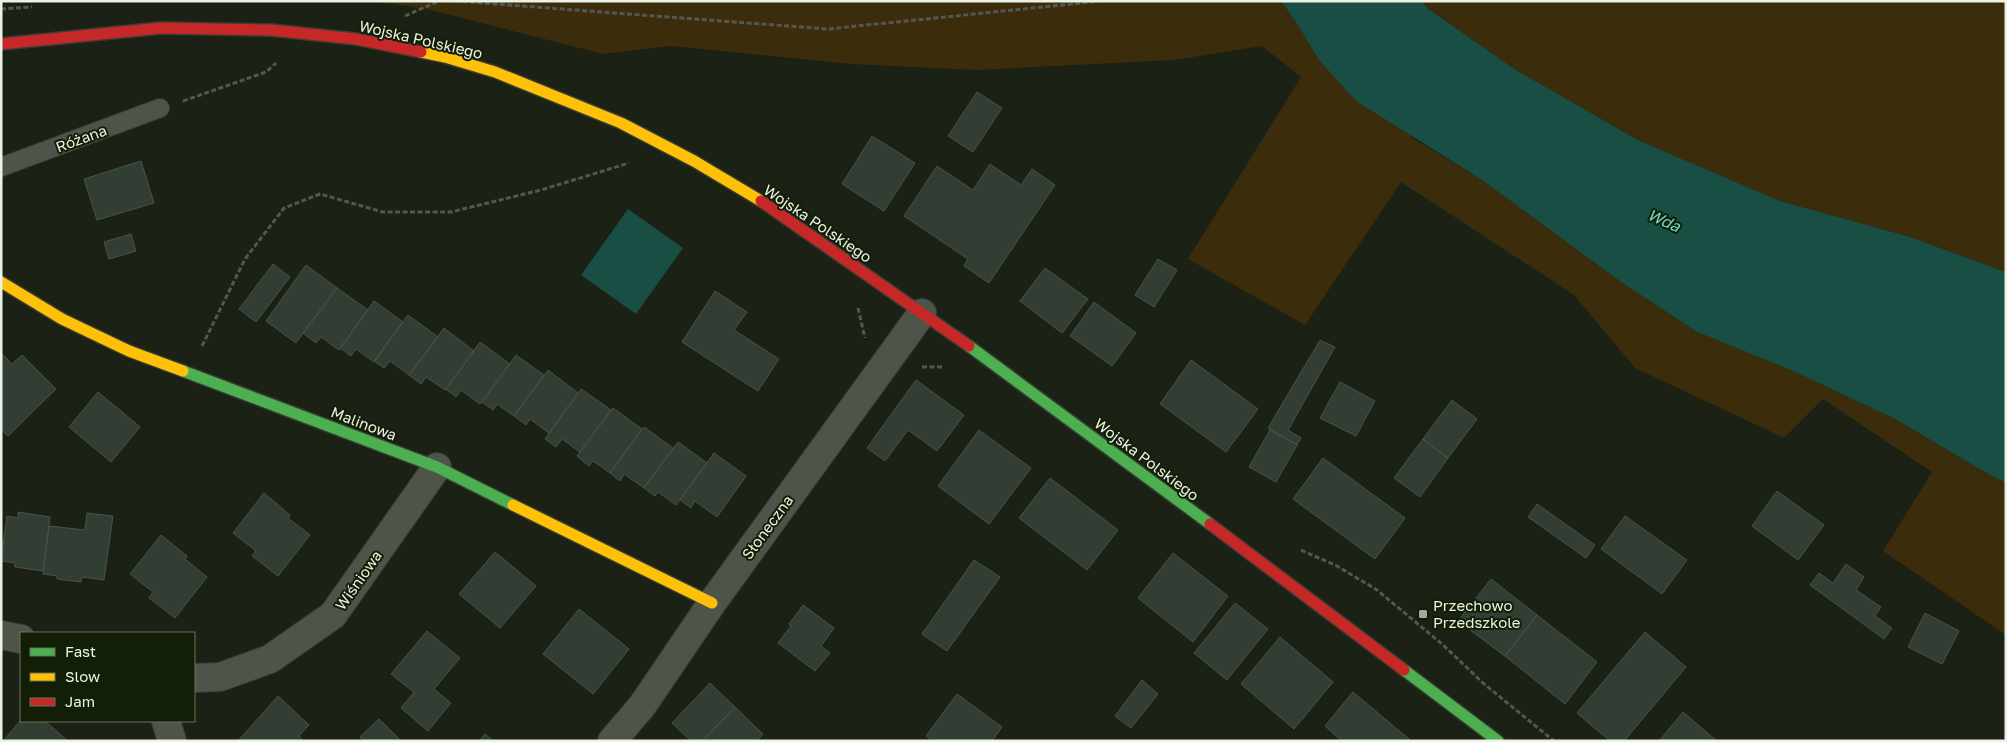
<svg xmlns="http://www.w3.org/2000/svg" width="2007" height="742" font-family="'Golos Text',sans-serif">
  <rect width="100%" height="100%" fill="#1b2115"/>
  <!-- green -->
  <path fill="#3b2c0c" d="M376 1H1281L1298 25 1414 139 1482 180 1621 282 1697 332 1791 370 1895 419 1990 475 2006 483V635L1883 551 1932 472 1823 399 1784 438 1635 368 1574 295 1401 182 1305 325 1188 259 1301 77 1262 46 1174 60 976 70 851 64 671 46 603 54 431 10Z
    M1422 1H2006V272L1907 236 1780 201 1638 140 1516 70 1427 8Z"/>
  <!-- water -->
  <path fill="#184e44" d="M1281 1H1422L1427 8 1516 70 1638 140 1780 201 1907 236 2006 272V483L1990 475 1895 419 1791 370 1697 332 1621 282 1482 180 1356 101 1319 60 1298 25Z
    M628 209 683 248 636 314 581 275Z"/>
  <!-- building -->
  <path fill="#323e33" stroke="#4a5249" d="M977 92 1002 108 973 152 948 136Z
    M872 136 915 163 884 211 842 184Z
    M141 161 154 203 97 220 84 179Z
    M990 164 1021 185 1032 169 1055 185 989 283 964 266 968 259 904 216 937 166 973 190Z
    M131 234 136 251 109 259 104 242Z
    M1158 259 1177 270 1154 307 1135 295Z
    M273 264 290 277 256 322 239 309Z
    M306 265 337 288 296 343 266 321Z
    M1045 268 1088 299 1062 333 1020 301Z
    M337 288 368 310 339 350 321 337 316 343 303 333Z
    M715 291 747 312 734 330 779 359 758 391 682 342Z
    M374 301 403 322 374 362 356 349 351 356 340 348Z
    M1094 302 1136 333 1112 366 1070 336Z
    M408 315 438 337 409 375 390 361 384 368 374 361Z
    M444 328 474 351 445 390 426 377 421 384 409 375Z
    M1320 340 1335 347 1288 430 1301 438 1297 445 1268 428Z
    M480 342 510 364 480 404 461 390 456 397 446 389Z
    M1 353 12 364 22 355 56 389 8 436 1 429Z
    M516 355 544 375 514 416 497 404 493 410 482 402Z
    M1191 360 1258 409 1226 452 1160 404Z
    M548 370 578 393 549 433 530 419 526 425 514 416Z
    M916 380 964 415 937 451 908 430 885 461 867 448Z
    M1340 382 1375 401 1356 436 1320 418Z
    M581 389 611 410 580 452 562 439 556 447 545 439Z
    M98 392 140 427 111 462 69 427Z
    M1452 400 1477 419 1448 458 1423 439Z
    M613 408 642 429 610 473 593 461 589 466 577 456Z
    M644 427 673 448 644 488 624 474 620 481 610 473Z
    M979 430 1031 468 989 524 938 486Z
    M1270 430 1297 445 1276 482 1249 467Z
    M1423 439 1448 458 1420 497 1394 478Z
    M678 442 707 463 676 505 658 492 655 496 644 488Z
    M714 453 746 476 717 517 695 501 691 508 680 500Z
    M1323 458 1405 518 1375 559 1293 499Z
    M1050 478 1118 530 1087 570 1019 518Z
    M1777 491 1824 525 1798 560 1752 526Z
    M264 493 290 515 288 518 310 535 278 576 252 556 256 551 233 533Z
    M1537 504 1595 545 1586 558 1528 517Z
    M18 512 50 517 43 571 15 567V563L1 561 7 516 18 518Z
    M87 513 113 516 104 580 82 577 81 582 57 579V576L43 574 49 526 85 530Z
    M1625 516 1687 560 1662 594 1601 549Z
    M161 535 187 556 185 559 207 577 175 618 149 598 153 592 130 574Z
    M495 552 536 586 500 628 459 594Z
    M1173 553 1228 596 1193 642 1138 598Z
    M974 560 1000 577 947 651 922 634Z
    M1846 564 1864 577 1856 590 1881 607 1875 616 1892 628 1884 639 1810 585 1819 573 1833 583Z
    M1491 579 1537 615 1505 656 1458 621Z
    M1235 603 1268 629 1227 680 1194 653Z
    M803 605 834 628 821 646 830 653 815 671 778 643 791 626 789 624Z
    M579 609 629 649 593 694 543 654Z
    M1925 613 1959 631 1942 664 1908 647Z
    M1537 615 1597 662 1565 704 1505 656Z
    M427 631 460 658 434 689 451 703 428 731 401 708 414 692 391 674Z
    M1645 632 1686 667 1624 741H1610L1577 713Z
    M1280 637 1333 682 1294 729 1241 684Z
    M1142 680 1158 694 1131 728 1115 716Z
    M710 683 735 707 702 741H691L672 723Z
    M1353 692 1409 739 1407 741H1342L1325 726Z
    M957 694 1002 727 992 741H933L926 736Z
    M278 696 309 725 299 736 303 741H238Z
    M735 707 763 734 757 741H702Z
    M1683 712 1717 741H1659Z
    M379 719 401 741H364L360 737Z
    M21 720 45 721 68 741H3Z
    M485 734 493 741H479Z"/>
  <g fill="none" stroke-linecap="round" stroke-linejoin="round">
    <!-- lane casing -->
    <g stroke="#373d33" stroke-width="20">
      <path id="lane" d="M1 167 160 108"/>
    </g>
    <!-- street casing -->
    <g stroke="#373d33" stroke-width="30">
      <path id="street" d="M1 635 21 639
        M194 678 220 677 270 659 333 615 437 467
        M166 721 172 741
        M612 741 642 706 712 603 922 313"/>
    </g>
    <!-- fast casing -->
    <g stroke="#373d33" stroke-width="14">
      <path id="fast" d="M969 346 1210 524
        M183 371 437 467 513 505
        M1404 670 1498 741"/>
    </g>
    <!-- slow casing -->
    <g stroke="#373d33" stroke-width="14">
      <path id="slow" d="M421 52 445 57 495 72 621 123 694 161 761 201
        M1 282 62 319 129 351 183 371
        M513 505 712 603"/>
    </g>
    <!-- jam casing -->
    <g stroke="#373d33" stroke-width="14">
      <path id="jam" d="M1 44 161 28 271 30 356 39 421 52
        M761 201 969 346
        M1210 524 1404 670"/>
    </g>
    <!-- path -->
    <path stroke="#53584f" stroke-width="3" stroke-dasharray="5 2.5" stroke-linecap="butt" d="M455 1 828 29 1101 1
      M1 9 32 7
      M405 16 439 1
      M183 101 266 72 276 63
      M858 308 865 338
      M202 346 245 259 284 208 320 194 383 212H451L541 190 629 163
      M922 367H943
      M1301 550 1337 566 1377 590 1442 644 1483 683 1554 741"/>
    <!-- lane -->
    <use href="#lane" stroke="#4f544b" stroke-width="18"/>
    <!-- street -->
    <use href="#street" stroke="#4f544b" stroke-width="28"/>
    <!-- fast -->
    <use href="#fast" stroke="#4caf50" stroke-width="11"/>
    <!-- slow -->
    <use href="#slow" stroke="#ffc107" stroke-width="11"/>
    <!-- jam -->
    <use href="#jam" stroke="#c62828" stroke-width="11"/>
  </g>
  <!-- markers -->
  <rect fill="#a2aa9c" stroke="#121e06" stroke-width="2" x="1418" y="609" width="10" height="10" rx="2.5"/>
  <g text-anchor="middle" dominant-baseline="central" stroke-width="4" stroke-linejoin="round" paint-order="stroke">
    <!-- street labels -->
    <g font-size="15" fill="#ebf3e4" stroke="#121e06">
      <text transform="translate(421 39) rotate(13)">Wojska Polskiego</text>
      <text transform="translate(81 138) rotate(-20)">Różana</text>
      <text transform="translate(818 223) rotate(34)">Wojska Polskiego</text>
      <text transform="translate(364 423) rotate(21)">Malinowa</text>
      <text transform="translate(1147 459) rotate(37)">Wojska Polskiego</text>
      <text transform="translate(767 527) rotate(-54)">Słoneczna</text>
      <text transform="translate(358 580) rotate(-55)">Wiśniowa</text>
    </g>
    <!-- poi labels -->
    <g font-size="15" fill="#ebf3e4" stroke="#121e06" text-anchor="start">
      <text x="1433" y="605">Przechowo<tspan x="1433" dy="17">Przedszkole</tspan></text>
    </g>
    <!-- water labels -->
    <g font-size="16" font-style="italic" fill="#6cdac8" stroke="#121e06">
      <text transform="translate(1664 220) rotate(24)">Wda</text>
    </g>
  </g>
  <!-- border -->
  <rect width="2007" height="742" fill="none" stroke="#ebf3e4" stroke-width="5"/>
  <!-- legend -->
  <rect x="20" y="632" width="175" height="90" fill="#121e06" stroke="#69735f"/>
  <rect x="30" y="648" width="25" height="8" fill="#4caf50" stroke="#69735f"/>
  <text x="65" y="657" font-size="15" fill="#ebf3e4">Fast</text>
  <rect x="30" y="673" width="25" height="8" fill="#ffc107" stroke="#69735f"/>
  <text x="65" y="682" font-size="15" fill="#ebf3e4">Slow</text>
  <rect x="30" y="698" width="25" height="8" fill="#c62828" stroke="#69735f"/>
  <text x="65" y="707" font-size="15" fill="#ebf3e4">Jam</text>
</svg>
